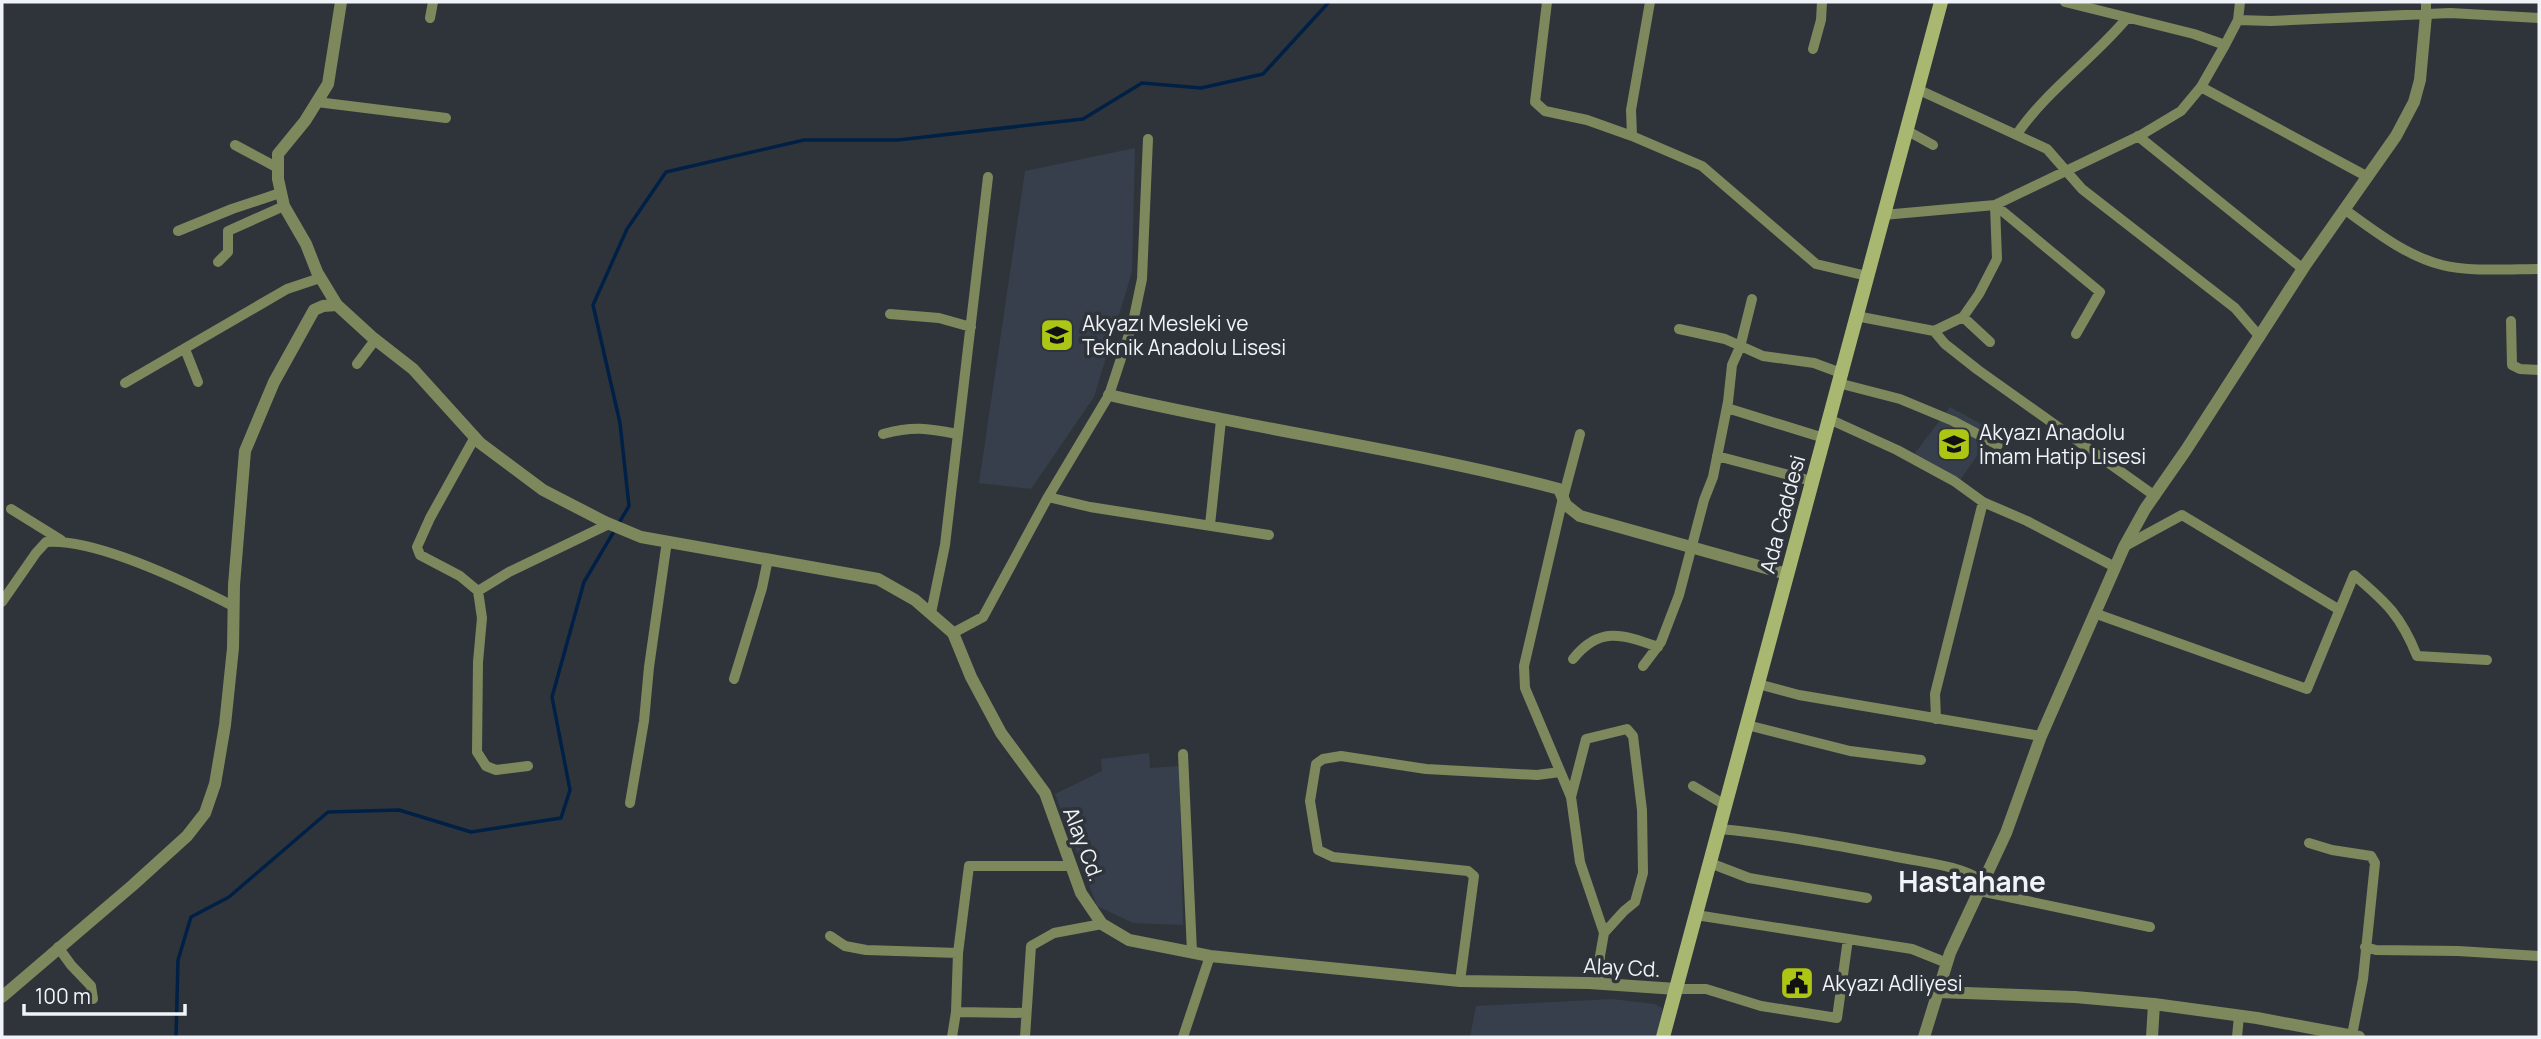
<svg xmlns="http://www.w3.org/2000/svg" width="2541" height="1039" font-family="Manrope,sans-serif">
  <rect width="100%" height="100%" fill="#2f343b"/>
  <!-- built -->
  <path fill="#363f4b" d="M1135 148 1132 272 1094 397 1031 489 979 483 1025 171Z
    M1950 407 1994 431 1959 482 1912 457Z
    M1149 753 1150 768 1179 766 1183 925 1133 923 1097 906 1055 794 1102 771 1101 759Z
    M1612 999 1655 1004 1662 1008 1663 1017 1657 1037H1470L1476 1006Z"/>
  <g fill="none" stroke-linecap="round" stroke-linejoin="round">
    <!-- stream -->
    <path stroke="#012046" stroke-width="3.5" d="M176 1037 178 960 191 917 229 897 328 812 399 810 471 832 561 818 570 790 552 697 584 582 629 506 620 423 593 305 627 229 666 172 804 140H898L1083 119 1142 83 1201 88 1263 74 1329 2"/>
    <!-- minor -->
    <path stroke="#7e885d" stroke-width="10" d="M1547 2 1535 102 1545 111 1587 120 1632 136 1702 166 1816 264 1867 276
      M2065 2 2194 34 2225 45 2238 20 2271 21 2450 13 2539 18
      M2426 2V15
      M430 18 433 2
      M2238 20 2240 2
      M1813 49 1821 20 1822 2
      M2201 87 2368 177
      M1917 89 2047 149 2082 189 2235 308 2260 337
      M317 102 446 118
      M1906 130 1933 145
      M2017 134C2047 90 2093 59 2127 18
      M1632 136 1631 110 1650 2
      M2138 136 2303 269
      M235 145 278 168
      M1995 205 2100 292 2076 334
      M2344 209C2373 230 2406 256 2442 265 2468 272 2511 269 2539 269
      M1883 215 1995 205 2141 135 2181 111 2201 87 2225 45
      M178 231 232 209 280 193
      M218 262 228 252V231L284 206
      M890 314 939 318 971 327
      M1856 316 1934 331 1963 317 1979 294 1997 259 1995 205
      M1963 317 1990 342
      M2511 321 2512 365 2520 369 2539 370
      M1679 329 1725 339 1763 356 1814 363 1841 373
      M1934 331 1945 344 1978 370 2155 496
      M185 349 198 382
      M357 364 375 340
      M125 383 287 289 320 278
      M1838 383 1900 399 1953 421 1998 445
      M1727 408 1824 438
      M1829 419 1897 450 1954 481 1983 502 2027 521 2115 567
      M883 434C913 426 927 428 957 434
      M1580 434 1563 498 1524 666 1525 688 1571 797 1580 862 1604 933 1600 956V984
      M475 437 430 518 417 547 420 555 460 576 478 591 482 618 478 662 477 752 486 766 496 770 528 766
      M1717 456 1812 481
      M1048 497 1090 507 1269 535
      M11 509 61 540
      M1210 525 1221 420
      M2125 546 2182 515 2338 609
      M478 591 509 572 609 524
      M2 602 36 553 46 542C96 538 188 583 233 606
      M931 613 945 545 988 177
      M2094 613 2307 689 2354 575C2387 603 2401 616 2417 656L2487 660
      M953 633 983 617 1048 497 1109 395 1133 322 1142 279 1148 139
      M1573 659C1599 626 1622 634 1658 647
      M1643 666 1661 642 1679 595 1704 500 1713 477 1728 402 1732 365 1740 347 1752 299
      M734 679 762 588 768 559
      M1758 684 1799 695 2041 736
      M1936 719 1935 694 1983 502
      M1747 725 1850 751 1921 760
      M1183 754 1192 952
      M1693 786 1725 805
      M1571 797 1586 739 1627 729 1633 736 1642 810 1643 873 1635 902 1624 911 1604 933
      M630 803 644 721 649 667 667 541
      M1719 829C1778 834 1838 846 1897 857 1926 863 1959 865 1985 882
      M2309 843 2332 850 2371 856 2375 863 2363 979 2352 1035
      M1710 863 1749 878 1867 898
      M1980 891 2150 927
      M1696 915 1912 949 1947 963
      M830 936 845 946 866 950 958 953
      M58 947 71 965 91 986 93 999
      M2365 947 2376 950 2458 951 2539 956
      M1460 981 1474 876 1468 871 1333 857 1318 850 1310 801 1316 764 1323 759 1341 756 1426 769 1537 775 1560 772
      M1676 989H1706L1761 1006 1837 1018 1848 939
      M956 1012 1026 1013
      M952 1037 956 1012 958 953 969 866H1071
      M1025 1037 1031 946 1054 933 1102 924
      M1183 1037 1210 956
      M2237 1037 2239 1016"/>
    <!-- tertiary -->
    <path stroke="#7e885d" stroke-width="12" d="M341 2 328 84 305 121 278 154V179L284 206 306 244 317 272 337 305 372 337 413 369 480 443 543 490 605 522 641 537 878 579 915 600 953 633 971 677 1001 733 1045 793 1081 893 1102 924 1129 940 1210 956 1460 981 1589 983 1676 989
      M1109 395C1258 430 1410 450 1559 489L1566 505 1580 516 1787 574
      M1938 992 2075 997 2154 1004 2257 1018 2359 1037
      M2 997 133 885 187 836 205 813 215 784 225 725 233 648 234 585 245 451 274 382 314 310 323 306 337 305
      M1924 1037 1950 953 2006 833 2041 736 2124 547 2145 509 2186 450 2306 264 2396 136 2414 102 2420 80 2426 15
      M2152 1037 2154 1004"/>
    <!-- secondary -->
    <path stroke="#a8b871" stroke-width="14" d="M1663 1037 1941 2"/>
  </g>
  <!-- icons -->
  <defs>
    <g id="school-square" transform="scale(1.75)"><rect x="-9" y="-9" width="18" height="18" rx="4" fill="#acc613" stroke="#2f343b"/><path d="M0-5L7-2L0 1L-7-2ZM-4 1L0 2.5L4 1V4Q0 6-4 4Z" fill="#111"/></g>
    <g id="civic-square" transform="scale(1.75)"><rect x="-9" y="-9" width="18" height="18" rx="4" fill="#acc613" stroke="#2f343b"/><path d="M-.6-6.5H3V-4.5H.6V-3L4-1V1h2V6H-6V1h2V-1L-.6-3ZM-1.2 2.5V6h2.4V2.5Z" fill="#111"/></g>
  </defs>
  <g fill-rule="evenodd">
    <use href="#school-square" x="1057" y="335"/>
    <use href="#school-square" x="1954" y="444"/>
    <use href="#civic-square" x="1797" y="983"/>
  </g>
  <g text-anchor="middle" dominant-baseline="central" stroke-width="7" stroke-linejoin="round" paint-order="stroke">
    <!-- poi labels -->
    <g font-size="21" fill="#f0f3f7" stroke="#2f343b" text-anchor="start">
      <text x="1082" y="323">Akyazı Mesleki ve<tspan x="1082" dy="24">Teknik Anadolu Lisesi</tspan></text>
      <text x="1979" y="432">Akyazı Anadolu<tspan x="1979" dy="24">İmam Hatip Lisesi</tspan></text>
      <text x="1822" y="983">Akyazı Adliyesi</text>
    </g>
    <!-- street labels -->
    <g font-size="21" fill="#f0f3f7" stroke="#2f343b">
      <text transform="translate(1782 514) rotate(-75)">Ada Caddesi</text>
      <text transform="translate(1084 844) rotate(69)">Alay Cd.</text>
      <text transform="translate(1622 967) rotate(3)">Alay Cd.</text>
    </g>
    <!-- district labels -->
    <g font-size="28" font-weight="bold" fill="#f0f3f7" stroke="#2f343b">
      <text x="1972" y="881">Hastahane</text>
    </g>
  </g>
  <!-- border -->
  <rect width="2541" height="1039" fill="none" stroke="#f0f3f7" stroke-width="7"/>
  <!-- scale -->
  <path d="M24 1004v10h161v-10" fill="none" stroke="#f0f3f7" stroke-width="3.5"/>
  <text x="35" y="1004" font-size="21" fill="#f0f3f7" stroke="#2f343b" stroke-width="5" paint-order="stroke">100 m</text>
</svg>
